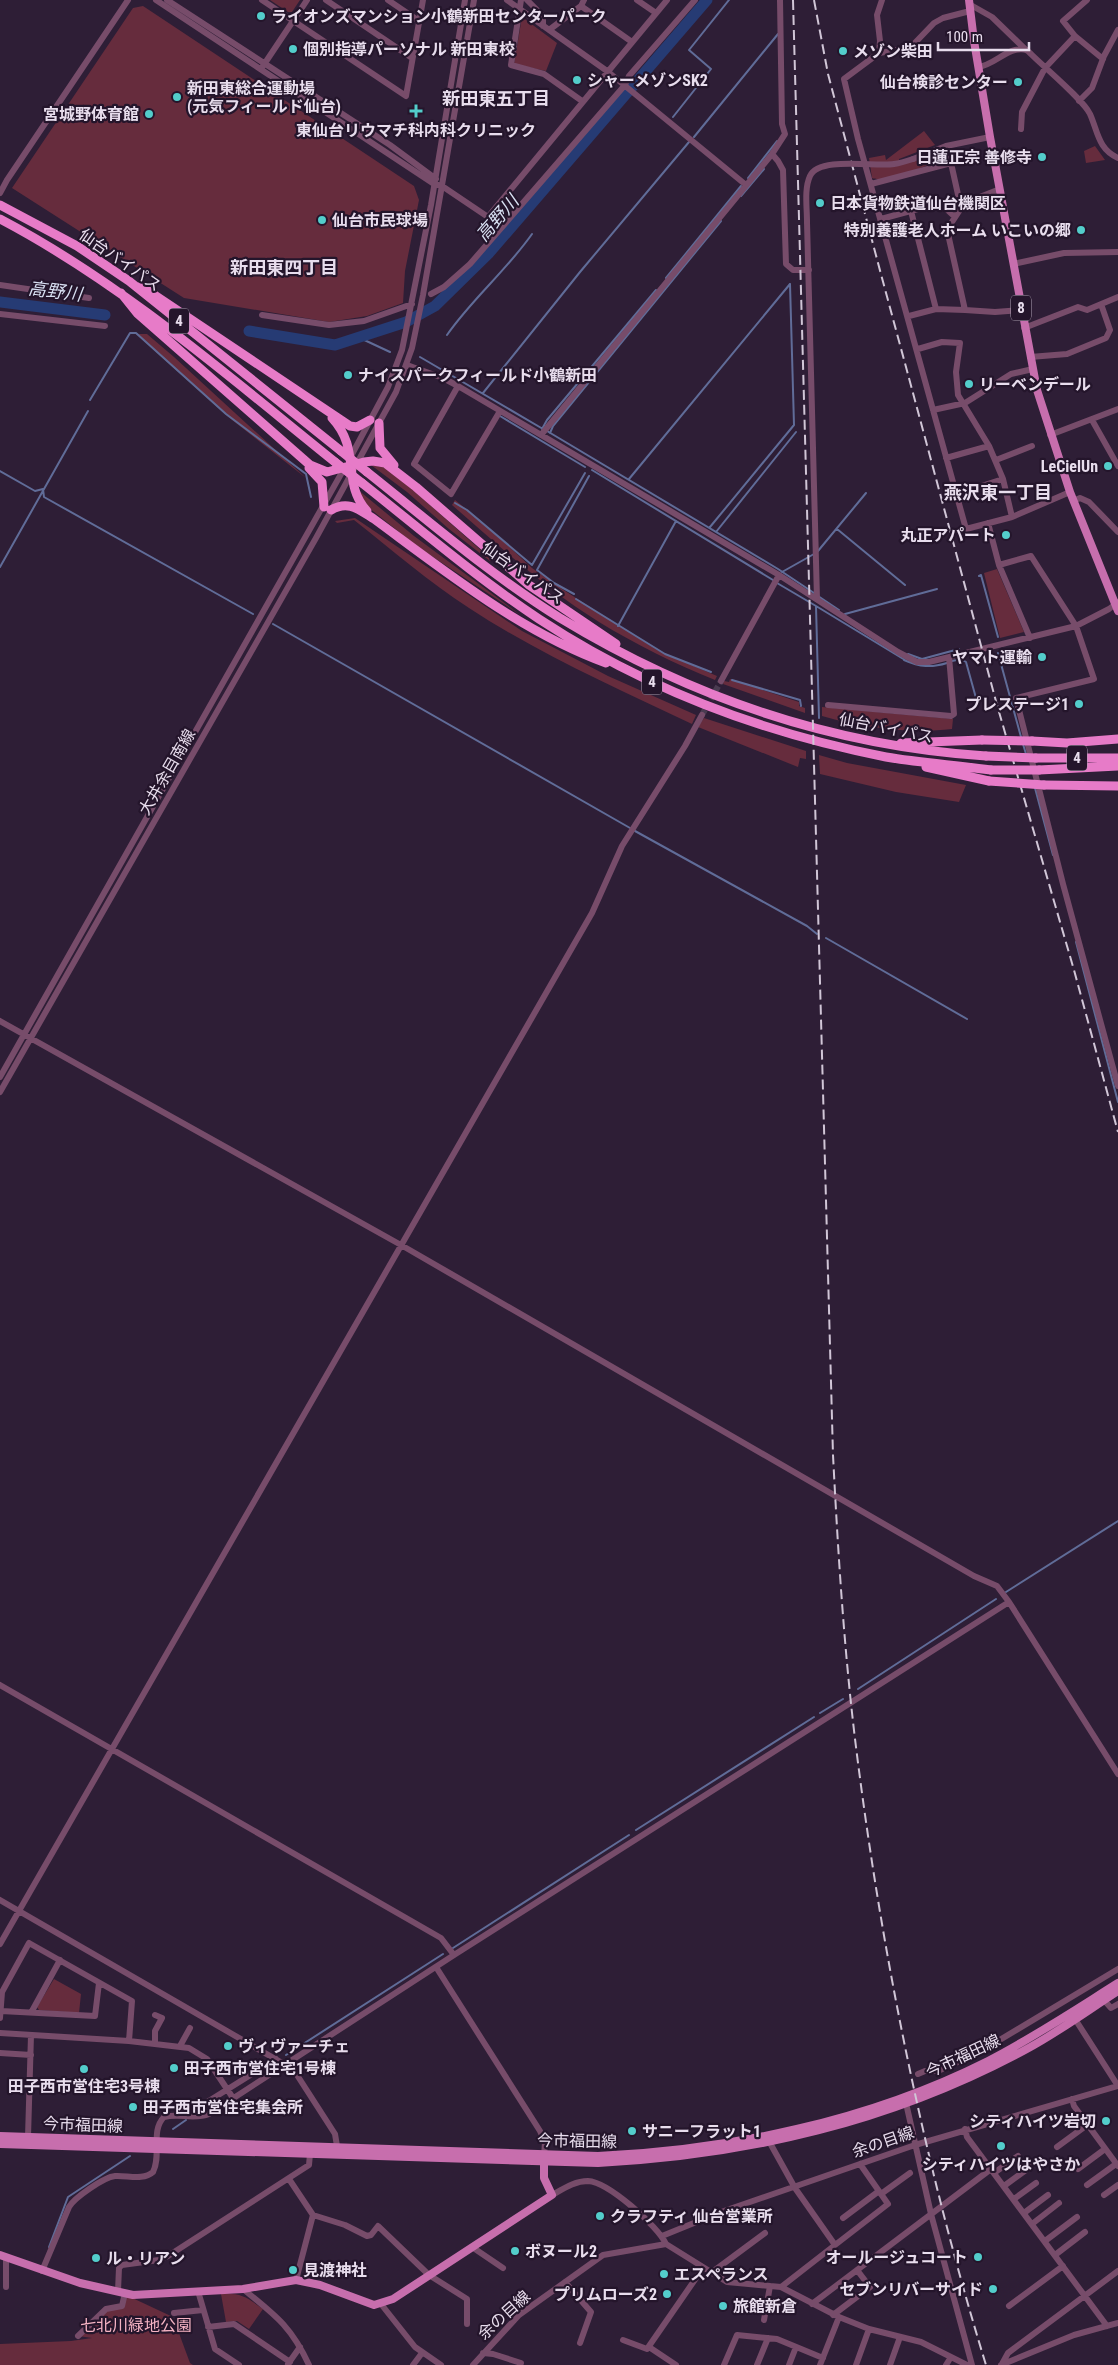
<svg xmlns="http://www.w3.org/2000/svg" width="1118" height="2365" font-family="'Roboto Condensed','Noto Sans JP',sans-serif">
  <rect width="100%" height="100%" fill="#2e1e36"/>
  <!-- green -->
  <path fill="#662c3d" d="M270 0H300L292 12H288Z
    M143 6 414 186 419 200 405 271 403 303 367 316 329 322 184 298 12 188 133 8Z
    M522 17 557 43 546 71 514 64Z
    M924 131 935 145 899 159 900 165 936 154 942 160C927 165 885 184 872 178L869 158 885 155 886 160Z
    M1095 146 1105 160 1086 163 1084 151Z
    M136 334H147L174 357 306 478 227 416Z
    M371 465 388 468 492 560 490 561 449 529 407 492Z
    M357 489 414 536 522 616 418 547 364 504Z
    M455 500 480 520 532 568 562 589 657 650 717 676 715 680C675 664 635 644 599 622 546 589 499 546 452 505Z
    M355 518 522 631 608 676 696 715 692 724C616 688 539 654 469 608 429 582 392 550 354 520L337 523 335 521Z
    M997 569 1024 632 1000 638 984 573Z
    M730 679 799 702V706L805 708V713L723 684 724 681 729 682Z
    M822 707 953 719 952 729C910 734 863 728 822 716Z
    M704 718 806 751V759L800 758 798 767 698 727Z
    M819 755 847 763 966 785 959 802 896 792 820 774Z
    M54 1979 81 1994 79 2013 39 2010 37 2007Z
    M221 2294C242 2293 246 2297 263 2309L249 2329 237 2321 226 2322Z
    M126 2295 173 2317 190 2363 193 2365H0V2344L71 2341 92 2338 78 2336 106 2309 123 2304Z"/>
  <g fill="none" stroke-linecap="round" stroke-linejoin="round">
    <!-- stream -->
    <path stroke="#606c98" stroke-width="2" d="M673 117 711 69 689 50 729 0
      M694 137 778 34
      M748 178 777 141
      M741 196 764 169
      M666 278 741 186
      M447 335C472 299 506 271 532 234
      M360 338 390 352
      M420 357 543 429
      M483 393 580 272 689 142
      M90 400 130 333H136L226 414 306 474 311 497
      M500 416 585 467
      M542 429 547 420 656 290
      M547 431 778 569 814 593
      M550 433 553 426 721 221
      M592 470 773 580
      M0 471 35 491 43 489 44 497 253 614
      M629 479 790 284
      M455 503 467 510 532 565 585 473
      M710 527 794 425 790 284
      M837 529 905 585
      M716 532 796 432
      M818 551 866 493
      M0 567 88 411
      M782 572 814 554
      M979 576 981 575 998 637
      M777 583 816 606
      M574 594 554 583 537 570 589 476
      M818 596 839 610
      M576 599 665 654 711 672
      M845 614 937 589
      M273 624 630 828
      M618 626 676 521
      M998 653 1021 737
      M908 654 922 659 959 649
      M904 660C920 667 931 668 947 663
      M952 661 961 659 966 662 976 698
      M732 680 800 700 801 706
      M819 718 816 606 905 660
      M1023 744 1026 754
      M1035 788 1053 855
      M635 831 807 926 817 934
      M826 938 967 1019
      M1076 942 1118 1102
      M1006 1592 1118 1521
      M858 1689 996 1599
      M820 1713 843 1699
      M636 1830 814 1717
      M453 1948 629 1835
      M286 2055 443 1954
      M203 2108 208 2105
      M173 2129 186 2120
      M49 2247 68 2197 130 2156"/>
    <!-- river -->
    <path stroke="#263b74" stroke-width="11" d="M0 302 105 315
      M249 331 335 345 406 322 435 306 489 253 707 0"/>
    <!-- minor-tunnel -->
    <path stroke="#4a3b51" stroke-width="6" stroke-dasharray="6 3" stroke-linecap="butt" d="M702 715 721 681"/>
    <!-- minor -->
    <path stroke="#774c6a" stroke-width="6" d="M156 0 434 184 442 186 488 217 667 0
      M167 0 390 145 436 179
      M262 0 406 96 423 0
      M326 0 412 58
      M388 0 419 21
      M507 0 607 71 746 185
      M521 0 511 65 544 74 582 101
      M527 0 543 16V26
      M637 0 656 13
      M882 0 877 15 880 41 879 53 844 79 858 139 966 529 1012 517 1003 479 957 494
      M1087 0 1063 21 1075 36 1103 59
      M969 4 992 17 1026 50
      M581 6 632 42
      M549 30 581 6 584 0
      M879 53 910 48 934 23 943 18 970 11
      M263 66 307 0
      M978 67C996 65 1008 45 1027 50 1041 65 1082 98 1090 114 1098 132 1098 149 1118 158
      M1079 101 1092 88 1104 56 1118 30
      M1021 129 1022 112 1045 68 1075 36
      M772 154 785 134 782 124 780 0
      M913 159 946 146 990 137
      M871 184 951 163 946 146
      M0 193 7 180 128 0
      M961 208 967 202 1000 189
      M911 211 936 309
      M881 219 940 203 954 216
      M807 222 817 599
      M1013 264 1064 253 1118 252
      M0 285 89 298
      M431 294 444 287 470 264 625 85 629 76 695 0
      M965 310 995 312 1022 310
      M0 314 105 326
      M262 315 329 325 364 321 412 304
      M909 316 936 309 965 310 948 234 950 225 961 208 951 163
      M1024 328 1078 307 1087 310 1118 297
      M918 349 942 342 960 343 956 372 958 395 989 446
      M1030 357 1067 354 1106 338 1110 330 1101 304
      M407 365 443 378 458 386 779 575 898 652 917 662H929L1076 626 1109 609 1118 602
      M458 386 414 464 451 494 500 411
      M933 410 965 403 1011 374 1033 369
      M1092 420 1118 466
      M541 435 772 154 778 161 783 170 786 264 793 270H809
      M1050 435 1118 409
      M350 458 388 387 402 350 431 205 465 0
      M946 458 989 446 1003 479
      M996 460 1032 446
      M1073 501 1080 498 1089 502 1118 532
      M1012 517 1070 492
      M988 523 999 565 1030 638
      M999 565 1031 556 1076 626 1094 679 1016 698 1063 884 1118 1086
      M721 681 779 575
      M828 705 951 716 954 714 949 657
      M0 1021 401 1245 974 1576 997 1586 1009 1602 1118 1774
      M0 1077 345 467
      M0 1092 316 538 396 392 412 348 423 295 474 0
      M0 1685 441 1938 454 1955
      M0 1900 284 2064
      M0 1944 592 913 622 846 685 746 702 715
      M436 1967 540 2131 545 2142 544 2157
      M1104 2000 1111 2008 1118 2004
      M1 2011 95 2016 99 1983
      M32 2011 60 1960
      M0 2018 2 1992 29 1943 132 2001 129 2041
      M1075 2019 1118 2086
      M0 2033 129 2041 189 2048 207 2059 233 2098
      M155 2043V2031L162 2018 155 2015
      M180 2046 190 2028
      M0 2053 31 2055
      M288 2061 335 2134 337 2146
      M918 2074 925 2071H938L983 2050 1118 1969
      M1072 2099 1074 2106 1118 2166
      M906 2103 931 2214 972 2365
      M182 2114 196 2109 276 2059
      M965 2129 967 2137 1107 2326
      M28 2137 31 2035
      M770 2143 795 2188 835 2245 781 2287
      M1057 2147 1087 2125
      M1078 2169 1105 2149
      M994 2173 1018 2156
      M289 2179 313 2215
      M1087 2185 1116 2164
      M1004 2186 1030 2167
      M881 2194 910 2173
      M552 2195C563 2189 574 2181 588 2181 608 2182 658 2226 666 2244L727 2282 781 2287 839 2317 869 2329 921 2342 967 2365
      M1104 2195 1118 2185
      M1014 2199 1036 2183
      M1024 2213 1048 2195
      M843 2218 879 2191
      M1032 2224 1059 2203
      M662 2236 721 2212 915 2145 1118 2086
      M1045 2241 1077 2217
      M835 2245 888 2204 860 2164
      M472 2247 503 2268
      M1055 2255 1085 2232
      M6 2257V2287
      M42 2271 69 2207C74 2198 104 2177 115 2176 127 2175 143 2181 153 2172 162 2155 150 2131 164 2117 180 2113 194 2120 209 2114L454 1955 1009 1602
      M711 2273 765 2233
      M296 2280 313 2215 345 2225 367 2236 371 2235 378 2226 429 2275 467 2299V2324
      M565 2282 591 2312 580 2343
      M243 2289C275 2315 291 2326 309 2365
      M118 2291 119 2268 122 2265 159 2260 168 2256 309 2165 310 2154
      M198 2291 215 2349 239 2365
      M381 2304 415 2347 441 2365
      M812 2304 991 2169
      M1009 2306 1063 2266
      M174 2313 203 2310
      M833 2315 870 2287 857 2270
      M764 2320 770 2286
      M208 2327 234 2324 290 2362
      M78 2336 106 2309 122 2306 125 2293
      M623 2340 647 2349 703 2268
      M649 2347 676 2365
      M483 2353 493 2354 521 2363
      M288 2364 300 2347
      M1002 2364 1008 2353 1118 2271
      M413 2365 422 2353
      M473 2365 519 2315 603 2255 666 2244
      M724 2365 737 2335 777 2339 823 2358
      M757 2365 768 2338
      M789 2365 796 2347
      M820 2365 839 2317
      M856 2365 869 2329
      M890 2365 900 2337
      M946 2365 951 2357
      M1001 2365 1074 2335 1118 2323"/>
    <!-- major -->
    <path stroke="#c76ead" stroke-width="8" d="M969 0 974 41 990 137 1037 390 1070 492 1118 611
      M0 2136 598 2156C730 2150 869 2121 988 2061 1033 2038 1075 2010 1118 1983
      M0 2144 598 2163C749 2155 891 2122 1025 2050 1057 2033 1087 2011 1118 1991
      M0 2255 80 2283 133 2295 243 2289 296 2280 320 2285 374 2305 393 2299 552 2195 544 2178V2162"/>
    <!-- highway -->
    <path stroke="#e77bc8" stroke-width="9" d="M0 205 77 246 129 281 341 451
      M0 219C122 283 228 376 335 462
      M141 286 350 426 357 427 370 420
      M121 293 137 313 310 465 327 472 364 462 373 461 385 463 416 487 529 585 616 644
      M332 418C362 450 341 483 367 511
      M379 423 380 448 394 465
      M309 468 322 482 324 507
      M367 472C430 522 492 576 560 618 690 697 834 746 986 756
      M362 483C420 529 477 578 539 619 644 688 763 733 886 757 920 763 956 765 991 770
      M331 510C348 500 358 509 374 519 446 572 521 632 606 663
      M1032 741 1067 743 1118 739
      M901 743 982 740
      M1036 758H1118
      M926 767 989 781
      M1039 770 1118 766
      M1044 785 1118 786"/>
    <!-- rail -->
    <path stroke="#d1c6d7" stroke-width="2" stroke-dasharray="10 5" stroke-linecap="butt" d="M793 0 833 1455C838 1552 844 1650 856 1747 882 1956 924 2163 986 2365
      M814 0 828 74 882 278 997 705 1074 970 1118 1132"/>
    <!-- minor-bridge -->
    <path stroke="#774c6a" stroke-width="6" d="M807 222C807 207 804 189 810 176 819 156 875 167 894 164 901 163 907 161 913 159"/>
    <!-- highway-bridge -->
    <path stroke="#e77bc8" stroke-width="9" d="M341 451 367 472
      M335 462 362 483
      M982 740 1032 741
      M986 756 1036 758
      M991 770H1039
      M989 781 1044 785"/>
  </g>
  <!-- markers -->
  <g fill="#53cdcb" stroke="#24152b" stroke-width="2">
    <circle cx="261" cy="16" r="5"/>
    <circle cx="293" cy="49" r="5"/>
    <circle cx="843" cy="51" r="5"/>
    <circle cx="577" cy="80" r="5"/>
    <circle cx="1018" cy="82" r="5"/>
    <circle cx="177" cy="97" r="5"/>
    <path d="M413.5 103.5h5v5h5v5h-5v5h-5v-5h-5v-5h5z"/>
    <circle cx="149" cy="114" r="5"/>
    <circle cx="1042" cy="157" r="5"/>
    <circle cx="820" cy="203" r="5"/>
    <circle cx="322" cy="220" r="5"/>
    <circle cx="1081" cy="230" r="5"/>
    <circle cx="348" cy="375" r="5"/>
    <circle cx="969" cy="384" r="5"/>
    <circle cx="1108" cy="466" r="5"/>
    <circle cx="1006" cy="535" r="5"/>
    <circle cx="1042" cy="657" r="5"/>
    <circle cx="1079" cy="704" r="5"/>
    <circle cx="228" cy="2046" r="5"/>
    <circle cx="174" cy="2068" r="5"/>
    <circle cx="84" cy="2069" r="5"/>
    <circle cx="133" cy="2107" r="5"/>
    <circle cx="1106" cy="2121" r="5"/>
    <circle cx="632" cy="2131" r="5"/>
    <circle cx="1001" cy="2146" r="5"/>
    <circle cx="600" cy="2216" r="5"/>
    <circle cx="515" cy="2251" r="5"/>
    <circle cx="978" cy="2257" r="5"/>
    <circle cx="96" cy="2258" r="5"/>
    <circle cx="293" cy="2270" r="5"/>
    <circle cx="664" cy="2274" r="5"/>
    <circle cx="993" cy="2289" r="5"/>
    <circle cx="667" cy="2294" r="5"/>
    <circle cx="723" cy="2306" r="5"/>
  </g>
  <g text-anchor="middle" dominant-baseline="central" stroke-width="4.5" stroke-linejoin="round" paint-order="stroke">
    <!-- shield labels -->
    <g fill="#24152b" stroke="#ada1b3" stroke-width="1">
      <rect x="1011" y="295.5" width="20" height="25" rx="4"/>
      <rect x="169" y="308.5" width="20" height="25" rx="4"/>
      <rect x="642" y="669.5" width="20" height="25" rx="4"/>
      <rect x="1067" y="745.5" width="20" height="25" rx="4"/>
    </g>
    <g font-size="15" font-weight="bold" fill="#e8dded">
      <text x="1021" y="308">8</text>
      <text x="179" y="321">4</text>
      <text x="652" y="682">4</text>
      <text x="1077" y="758">4</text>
    </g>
    <!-- poi labels -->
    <g font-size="16" font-weight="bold" fill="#e8dded" stroke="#24152b" text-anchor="start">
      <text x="271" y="16">ライオンズマンション小鶴新田センターパーク</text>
      <text x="303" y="49">個別指導パーソナル 新田東校</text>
      <text x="853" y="51">メゾン柴田</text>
      <text x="587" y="80">シャーメゾンSK2</text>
      <text x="1008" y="82" text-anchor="end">仙台検診センター</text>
      <text x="187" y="88">新田東総合運動場<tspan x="187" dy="18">(元気フィールド仙台)</tspan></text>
      <text x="139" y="114" text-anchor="end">宮城野体育館</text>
      <text x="416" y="130" text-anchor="middle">東仙台リウマチ科内科クリニック</text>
      <text x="1032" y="157" text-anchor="end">日蓮正宗 善修寺</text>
      <text x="830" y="203">日本貨物鉄道仙台機関区</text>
      <text x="332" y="220">仙台市民球場</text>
      <text x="1071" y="230" text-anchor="end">特別養護老人ホーム いこいの郷</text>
      <text x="358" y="375">ナイスパークフィールド小鶴新田</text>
      <text x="979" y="384">リーベンデール</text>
      <text x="1098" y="466" text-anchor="end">LeCielUn</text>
      <text x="996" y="535" text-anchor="end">丸正アパート</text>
      <text x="1032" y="657" text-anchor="end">ヤマト運輸</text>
      <text x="1069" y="704" text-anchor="end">プレステージ1</text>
      <text x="238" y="2046">ヴィヴァーチェ</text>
      <text x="184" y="2068">田子西市営住宅1号棟</text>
      <text x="84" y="2086" text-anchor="middle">田子西市営住宅3号棟</text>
      <text x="143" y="2107">田子西市営住宅集会所</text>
      <text x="1096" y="2121" text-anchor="end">シティハイツ岩切</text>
      <text x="642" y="2131">サニーフラット1</text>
      <text x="1001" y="2164" text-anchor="middle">シティハイツはやさか</text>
      <text x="610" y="2216">クラフティ 仙台営業所</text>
      <text x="525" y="2251">ボヌール2</text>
      <text x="968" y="2257" text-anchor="end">オールージュコート</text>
      <text x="106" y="2258">ル・リアン</text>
      <text x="303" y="2270">見渡神社</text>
      <text x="674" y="2274">エスペランス</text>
      <text x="983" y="2289" text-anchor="end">セブンリバーサイド</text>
      <text x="657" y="2294" text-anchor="end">プリムローズ2</text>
      <text x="733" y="2306">旅館新倉</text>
    </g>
    <!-- street labels -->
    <g font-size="16" fill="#e8dded" stroke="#24152b">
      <text transform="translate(120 260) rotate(35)">仙台バイパス</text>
      <text transform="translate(523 573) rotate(35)">仙台バイパス</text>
      <text transform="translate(886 728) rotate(11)">仙台バイパス</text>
      <text transform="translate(167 772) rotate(-60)">大井余目南線</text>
      <text transform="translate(963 2056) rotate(-25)">今市福田線</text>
      <text transform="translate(83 2125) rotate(2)">今市福田線</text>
      <text transform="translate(577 2141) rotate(1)">今市福田線</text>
      <text transform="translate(883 2142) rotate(-19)">余の目線</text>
      <text transform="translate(504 2315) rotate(-42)">余の目線</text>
    </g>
    <!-- park labels -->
    <g font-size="16" fill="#f5b3c3" stroke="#24152b">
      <text x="136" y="2325">七北川緑地公園</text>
    </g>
    <!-- neighbourhood labels -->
    <g font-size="18" font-weight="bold" fill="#e8dded" stroke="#24152b">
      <text x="496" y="98">新田東五丁目</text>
      <text x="284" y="267">新田東四丁目</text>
      <text x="998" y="492">燕沢東一丁目</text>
    </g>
    <!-- water labels -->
    <g font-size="18" font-style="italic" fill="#d7dff1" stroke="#24152b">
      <text transform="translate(497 218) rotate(-49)">高野川</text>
      <text transform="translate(55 291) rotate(7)">高野川</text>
    </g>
  </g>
  <!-- scale -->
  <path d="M938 42v8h91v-8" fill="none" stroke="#e8dded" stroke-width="2.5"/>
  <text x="946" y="42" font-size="15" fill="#e8dded" stroke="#24152b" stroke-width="4" paint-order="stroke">100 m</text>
</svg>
